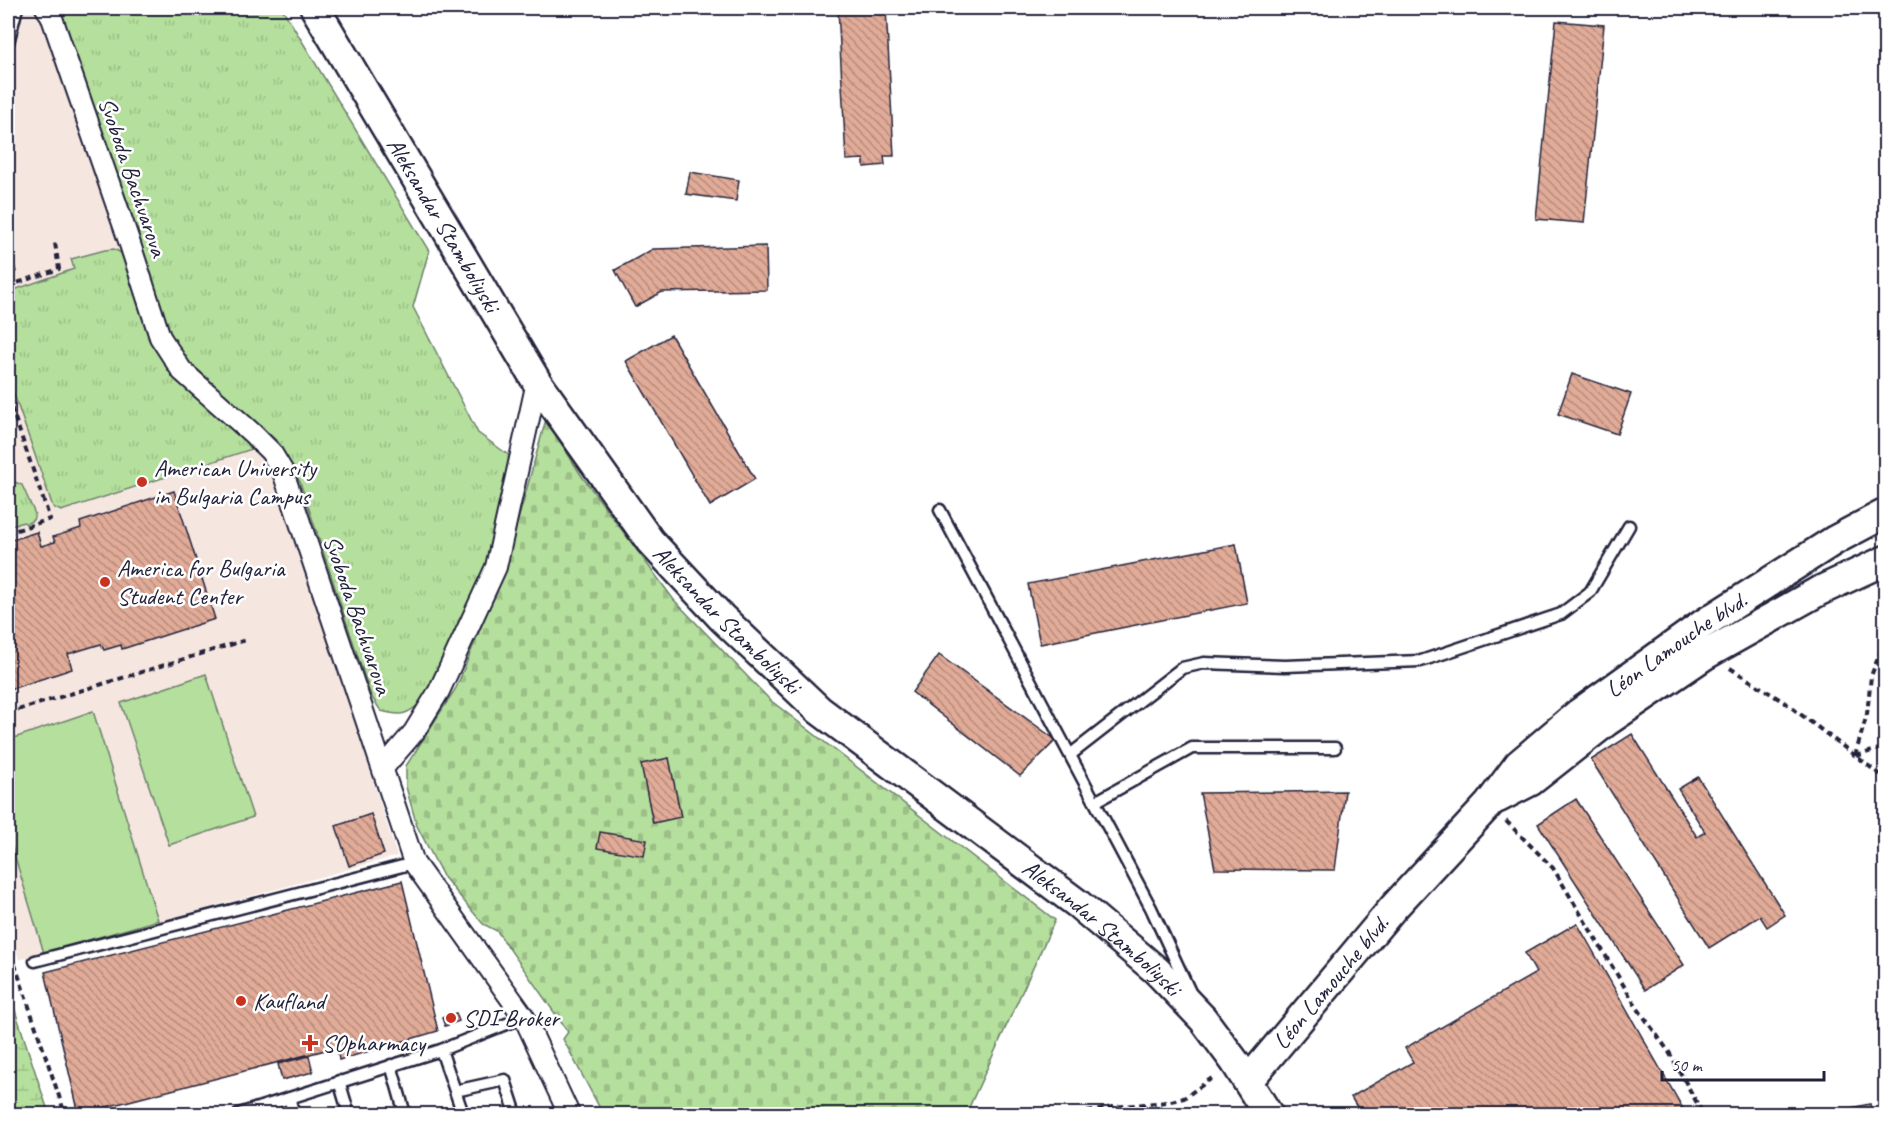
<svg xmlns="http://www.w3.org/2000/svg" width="1893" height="1122" font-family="Caveat,sans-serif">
  <defs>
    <pattern id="grass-tufts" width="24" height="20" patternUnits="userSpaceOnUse" patternTransform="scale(1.5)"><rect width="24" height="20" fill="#b5df9c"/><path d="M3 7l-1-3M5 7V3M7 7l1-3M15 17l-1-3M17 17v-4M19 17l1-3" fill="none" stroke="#9bbf87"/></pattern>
    <pattern id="wetland-marsh" width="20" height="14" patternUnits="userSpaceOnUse" patternTransform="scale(1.5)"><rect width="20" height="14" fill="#b5df9c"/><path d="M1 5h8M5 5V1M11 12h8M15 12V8" fill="none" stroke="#9bbf87"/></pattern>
    <pattern id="cemetery-stones" width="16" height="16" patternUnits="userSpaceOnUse" patternTransform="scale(1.5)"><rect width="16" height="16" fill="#b5df9c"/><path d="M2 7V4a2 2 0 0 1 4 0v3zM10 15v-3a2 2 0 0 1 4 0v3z" fill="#9bbf87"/></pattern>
    <pattern id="building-back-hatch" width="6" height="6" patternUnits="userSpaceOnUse" patternTransform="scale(1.5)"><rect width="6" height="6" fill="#e1ab98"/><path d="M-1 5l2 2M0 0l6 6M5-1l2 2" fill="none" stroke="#b68b7d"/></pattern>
  </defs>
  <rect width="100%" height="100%" fill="#fff"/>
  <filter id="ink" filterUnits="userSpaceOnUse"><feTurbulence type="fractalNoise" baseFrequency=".0167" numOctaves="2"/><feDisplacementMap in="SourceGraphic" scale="12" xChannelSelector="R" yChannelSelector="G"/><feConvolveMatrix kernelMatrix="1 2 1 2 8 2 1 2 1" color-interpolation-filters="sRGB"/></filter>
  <g filter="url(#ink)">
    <!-- built -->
    <path fill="#f6e6e0" d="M8 8H35L46 22 121 253 158 352 255 448 270 470 282 494 397 856 19 960 8 924Z"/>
    <!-- grass -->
    <path fill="url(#grass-tufts)" stroke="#6c806c" stroke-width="1.5" d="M56 8H282L429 251 413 307 478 433 510 456 488 563 422 701C407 716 401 716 381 711L371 696 300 482 278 442 187 360 170 334 128 204Z
      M114 249 121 253 158 352 255 448 61 511 53 507 8 377V292L74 269 71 259 105 250Z
      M8 479 22 485 35 514 33 520 26 524 24 522 8 526Z"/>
    <!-- wetland -->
    <path fill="url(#wetland-marsh)" stroke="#6c806c" stroke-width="1.5" d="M8 989 49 1114H8Z"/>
    <!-- cemetery -->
    <path fill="url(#cemetery-stones)" stroke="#6c806c" stroke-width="1.5" d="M546 419 581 475 674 600 770 700 1055 920 966 1114H603L563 1039 568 1032 497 931 483 924 443 876 417 826 406 787V766L456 688 504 571Z"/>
    <!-- garden -->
    <path fill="#b5df9c" stroke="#6c806c" stroke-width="1.5" d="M206 674 253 817 169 845 121 703Z
      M93 711 158 920 44 953 8 834V740Z"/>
    <!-- building -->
    <path fill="url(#building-back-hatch)" stroke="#22223b" stroke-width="1.5" d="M838 8H886L894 156H884L885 165 864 167V159L846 160Z
      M1556 21 1604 25 1584 223 1536 219Z
      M690 172 739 180 736 201 686 194Z
      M8 242 16 272 8 275Z
      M766 246 767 290 662 292 635 307 615 270 653 249Z
      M671 335 755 479 710 506 626 361Z
      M1572 374 1631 394 1617 434 1558 414Z
      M174 491 215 619 122 649 121 645 104 650 101 644 68 654 72 669 8 690V541L37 532 41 546 55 542 53 537 81 528 80 522Z
      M1236 544 1247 603 1040 644 1028 584Z
      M939 655 1056 740 1020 776 912 692Z
      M1632 734 1697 837 1705 832 1678 789 1698 777 1785 915 1767 927 1760 916 1709 948 1591 760Z
      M669 758 681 817 653 823 641 764Z
      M1345 791 1335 870 1215 869 1200 793Z
      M1576 799 1684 965 1645 990 1538 824Z
      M371 814 384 854 349 866 336 826Z
      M600 832 647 840 644 856 597 848Z
      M402 881 438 1031 339 1060 337 1047 79 1114 45 972Z
      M1577 923 1686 1114H1361L1351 1097 1413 1062 1405 1048 1536 973 1525 953Z
      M456 1013 459 1021 445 1026 442 1018Z
      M309 1056 313 1072 282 1080 278 1064Z
      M1870 1104 1872 1114H1826V1113Z"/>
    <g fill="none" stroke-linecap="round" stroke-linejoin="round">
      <!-- lane casing -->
      <g stroke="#22223b" stroke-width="15">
        <path id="lane" d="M8 43 17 8
          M940 510 1151 908 1190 992
          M1070 755 1182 668 1204 663 1285 666 1421 661 1561 614 1590 592 1629 526
          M1095 802 1192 748H1335
          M35 961 414 863
          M441 1050 463 1114
          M391 1065 405 1114
          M339 1081 349 1114
          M455 1091 505 1080 516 1114
          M289 1098 294 1114
          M239 1114 441 1050 524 1017"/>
      </g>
      <!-- street casing -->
      <g stroke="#22223b" stroke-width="24">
        <path id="street" d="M46 8 51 15 128 238 160 337 182 371 252 433 271 452 283 472 414 863 524 1017 569 1114
          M383 768 414 732 439 691 496 567 537 382"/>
      </g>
      <!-- secondary casing -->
      <g stroke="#22223b" stroke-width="33">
        <g id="secondary">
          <path id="s1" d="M315 8 537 382 650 541 722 618 819 710 1078 904 1157 971 1203 1019 1235 1062 1268 1114"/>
          <path d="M1498 798 1531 781 1606 722 1705 655 1819 591 1886 560"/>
          <path id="s2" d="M1248 1081 1393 908 1489 804 1519 764 1579 713 1703 624 1835 540 1886 513"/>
        </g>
      </g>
      <!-- path -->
      <path stroke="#22223b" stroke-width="4" stroke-dasharray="6 4.5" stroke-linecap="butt" d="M8 286 59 269 55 243
        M8 398 50 519 8 533
        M1730 668 1787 704 1886 779
        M8 713 246 640
        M1855 756 1867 714 1871 676 1881 650 1886 648
        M1856 756 1879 749 1886 752
        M1506 821 1553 868 1636 1006 1669 1052 1703 1114
        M8 944 65 1114
        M1077 1114 1113 1107 1167 1102 1184 1098 1215 1076"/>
      <!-- lane -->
      <use href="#lane" stroke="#fff" stroke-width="10"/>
      <!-- street -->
      <use href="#street" stroke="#fff" stroke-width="20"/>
      <!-- secondary -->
      <use href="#secondary" stroke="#fff" stroke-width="28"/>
    </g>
  </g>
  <!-- markers -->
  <g fill="#c8321e" stroke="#fff" stroke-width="2">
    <circle cx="142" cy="482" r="6"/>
    <circle cx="105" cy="582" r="6"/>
    <circle cx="241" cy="1001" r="6"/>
    <circle cx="451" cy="1018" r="6"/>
    <path d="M307 1034h6v6h6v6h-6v6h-6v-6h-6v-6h6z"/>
  </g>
  <g text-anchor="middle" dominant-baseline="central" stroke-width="5" stroke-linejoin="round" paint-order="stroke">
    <!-- street labels -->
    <g font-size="24" fill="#22223b" stroke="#fff">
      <text transform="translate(133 177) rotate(71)">Svoboda Bachvarova</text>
      <text stroke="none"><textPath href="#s1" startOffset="252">Aleksandar Stamboliyski</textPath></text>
      <text transform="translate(358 615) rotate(71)">Svoboda Bachvarova</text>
      <text stroke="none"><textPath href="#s1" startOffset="740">Aleksandar Stamboliyski</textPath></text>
      <text stroke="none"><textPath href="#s2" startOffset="615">Léon Lamouche blvd.</textPath></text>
      <text stroke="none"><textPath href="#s1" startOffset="1226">Aleksandar Stamboliyski</textPath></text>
      <text stroke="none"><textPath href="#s2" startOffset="129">Léon Lamouche blvd.</textPath></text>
    </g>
    <!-- poi labels -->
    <g font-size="24" fill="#22223b" stroke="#fff" text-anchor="start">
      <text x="154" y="468">American University<tspan x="154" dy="28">in Bulgaria Campus</tspan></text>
      <text x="117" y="568">America for Bulgaria<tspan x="117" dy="28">Student Center</tspan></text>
      <text x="253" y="1001">Kaufland</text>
      <text x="463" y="1018">SDI Broker</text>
      <text x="322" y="1043">SOpharmacy</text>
    </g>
  </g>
  <!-- margin -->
  <rect width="1893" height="1122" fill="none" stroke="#fff" stroke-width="30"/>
  <rect x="15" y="15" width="1863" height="1092" fill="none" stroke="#22223b" stroke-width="2" filter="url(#ink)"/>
  <!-- scale -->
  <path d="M1662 1071v9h162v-9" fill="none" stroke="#22223b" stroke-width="3"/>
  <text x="1671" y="1071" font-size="18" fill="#22223b" stroke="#ffffff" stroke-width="4.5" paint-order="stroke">50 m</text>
</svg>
